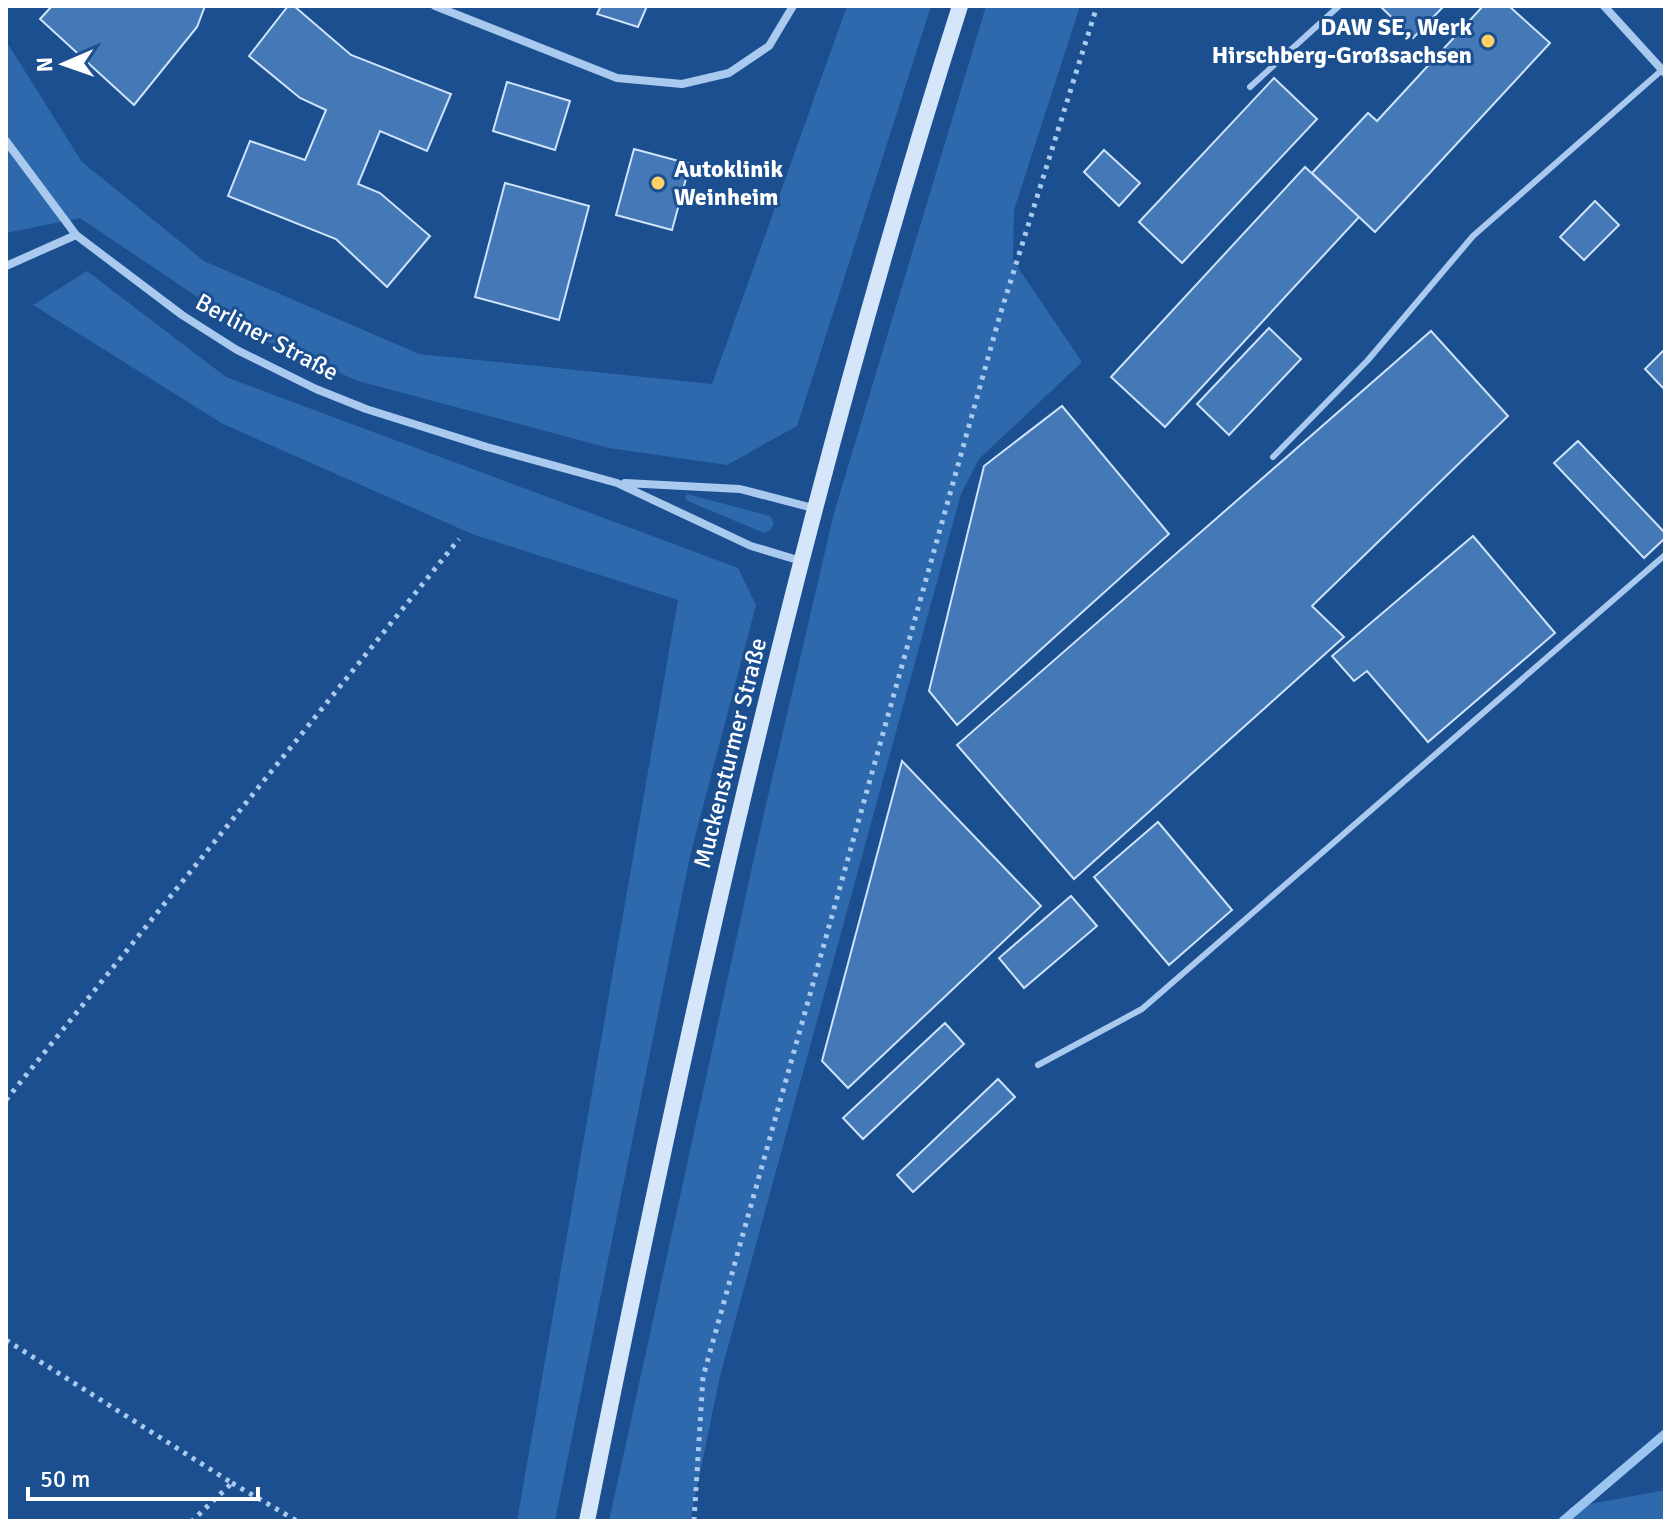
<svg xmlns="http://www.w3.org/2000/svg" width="1671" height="1527" font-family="Signika,sans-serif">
  <rect width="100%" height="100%" fill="#1b4f8f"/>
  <!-- green -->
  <path fill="#2e69ad" d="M847 6H931L797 426 727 465 609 448 358 381 257 337 80 218 6 233V41L82 162 204 261 419 354 712 384Z
    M986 6H1080L1014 210 1013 260 1082 362 979 459 961 494 720 1376 690 1521H609L761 826 834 513Z
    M87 271 226 377 738 568 756 605 690 856 555 1521H517L678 600 472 534 223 424 33 305Z
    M687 494 770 516 774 523 771 530 764 533 690 502 685 498Z
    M1665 1490V1521H1571L1569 1508Z"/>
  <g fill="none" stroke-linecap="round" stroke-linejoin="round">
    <!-- stream -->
    <path stroke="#9cc4f0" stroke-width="9" d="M1563 1521 1665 1434"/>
  </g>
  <!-- building -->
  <path fill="#4478b7" stroke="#cfe3fa" stroke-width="2" d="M52 6H205L197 27 134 105 40 19Z
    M288 6H294L351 55 451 94 427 151 380 131 358 184 380 193 430 236 387 287 336 239 228 196 250 141 305 160 326 110 300 98 249 56Z
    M601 6H647L638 27 597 14Z
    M1380 6H1444L1413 38Z
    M1483 6H1509L1550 43 1375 232 1312 173 1368 113 1377 121Z
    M1274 78 1317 119 1182 263 1139 222Z
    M507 82 570 101 555 150 493 131Z
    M634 149 690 164 672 230 616 215Z
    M1104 150 1140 183 1119 206 1084 172Z
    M1305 167 1359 217 1165 427 1111 377Z
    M505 183 589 206 559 320 475 297Z
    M1595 201 1619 225 1584 260 1560 237Z
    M1269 328 1301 359 1229 435 1197 404Z
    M1431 331 1508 416 1312 606 1344 637 1074 879 957 745Z
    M1665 349V390L1645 369Z
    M1062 406 1169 534 957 725 929 691 984 466Z
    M1578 441 1665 533V538L1644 558 1554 463Z
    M1473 536 1555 633 1428 742 1367 671 1354 681 1332 656Z
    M902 761 1041 906 848 1088 822 1061Z
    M1158 822 1232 910 1169 965 1094 877Z
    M1071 896 1097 926 1024 988 999 958Z
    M945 1023 964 1044 863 1139 843 1118Z
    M998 1079 1015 1097 913 1192 897 1175Z"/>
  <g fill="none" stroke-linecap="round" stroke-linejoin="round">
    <!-- path -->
    <path stroke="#a9c9ee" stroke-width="5" stroke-dasharray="4 6" stroke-linecap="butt" d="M6 1100 459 539
      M6 1340 232 1483 192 1521
      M232 1483 297 1521
      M694 1521 703 1377 1000 315 1097 6"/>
    <!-- service -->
    <path stroke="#a9c9ee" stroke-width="6" d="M1250 87 1339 6
      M1273 457 1368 360 1473 236 1662 70
      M1038 1065 1142 1009 1665 555"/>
    <!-- minor -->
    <path stroke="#a9c9ee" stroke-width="8" d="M435 6 617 78 682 84 729 73 769 46 793 6
      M1604 6 1665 73
      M6 141 76 235 182 315 237 350 316 389 366 409 487 447 617 483 751 546 801 561
      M6 266 76 235
      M625 483 740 489 813 508"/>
    <!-- secondary -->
    <path stroke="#d6e6fa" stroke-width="16" d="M587 1521C689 1011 802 502 960 6"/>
  </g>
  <!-- markers -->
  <g fill="#ffd166" stroke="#1b4f8f" stroke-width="3">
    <circle cx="1488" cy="41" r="8"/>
    <circle cx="658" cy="183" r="8"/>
  </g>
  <g text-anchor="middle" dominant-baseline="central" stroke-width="6" stroke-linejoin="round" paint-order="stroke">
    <!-- poi labels -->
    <g font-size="24" font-weight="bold" fill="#fff" stroke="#1b4f8f" text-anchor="end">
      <text x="1472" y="27">DAW SE, Werk<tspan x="1472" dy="28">Hirschberg-Großsachsen</tspan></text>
      <text x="674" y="169" text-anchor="start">Autoklinik<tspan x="674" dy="28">Weinheim</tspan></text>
    </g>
    <!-- street labels -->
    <g font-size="24" fill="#fff" stroke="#1b4f8f">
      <text transform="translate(267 337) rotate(28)">Berliner Straße</text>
      <text transform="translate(730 753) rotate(-76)">Muckensturmer Straße</text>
    </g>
  </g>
  <!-- border -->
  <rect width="1671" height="1527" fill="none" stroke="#ffffff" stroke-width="16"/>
  <!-- north arrow -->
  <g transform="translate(64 64) rotate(268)" stroke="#1b4f8f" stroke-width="6" paint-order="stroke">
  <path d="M0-6L14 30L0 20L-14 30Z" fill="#ffffff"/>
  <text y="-12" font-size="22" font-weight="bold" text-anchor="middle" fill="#ffffff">N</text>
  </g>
  <!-- scale -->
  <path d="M28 1487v12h230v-12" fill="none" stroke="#ffffff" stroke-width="4"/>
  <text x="40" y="1487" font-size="24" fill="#ffffff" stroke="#1b4f8f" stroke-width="6" paint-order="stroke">50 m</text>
</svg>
